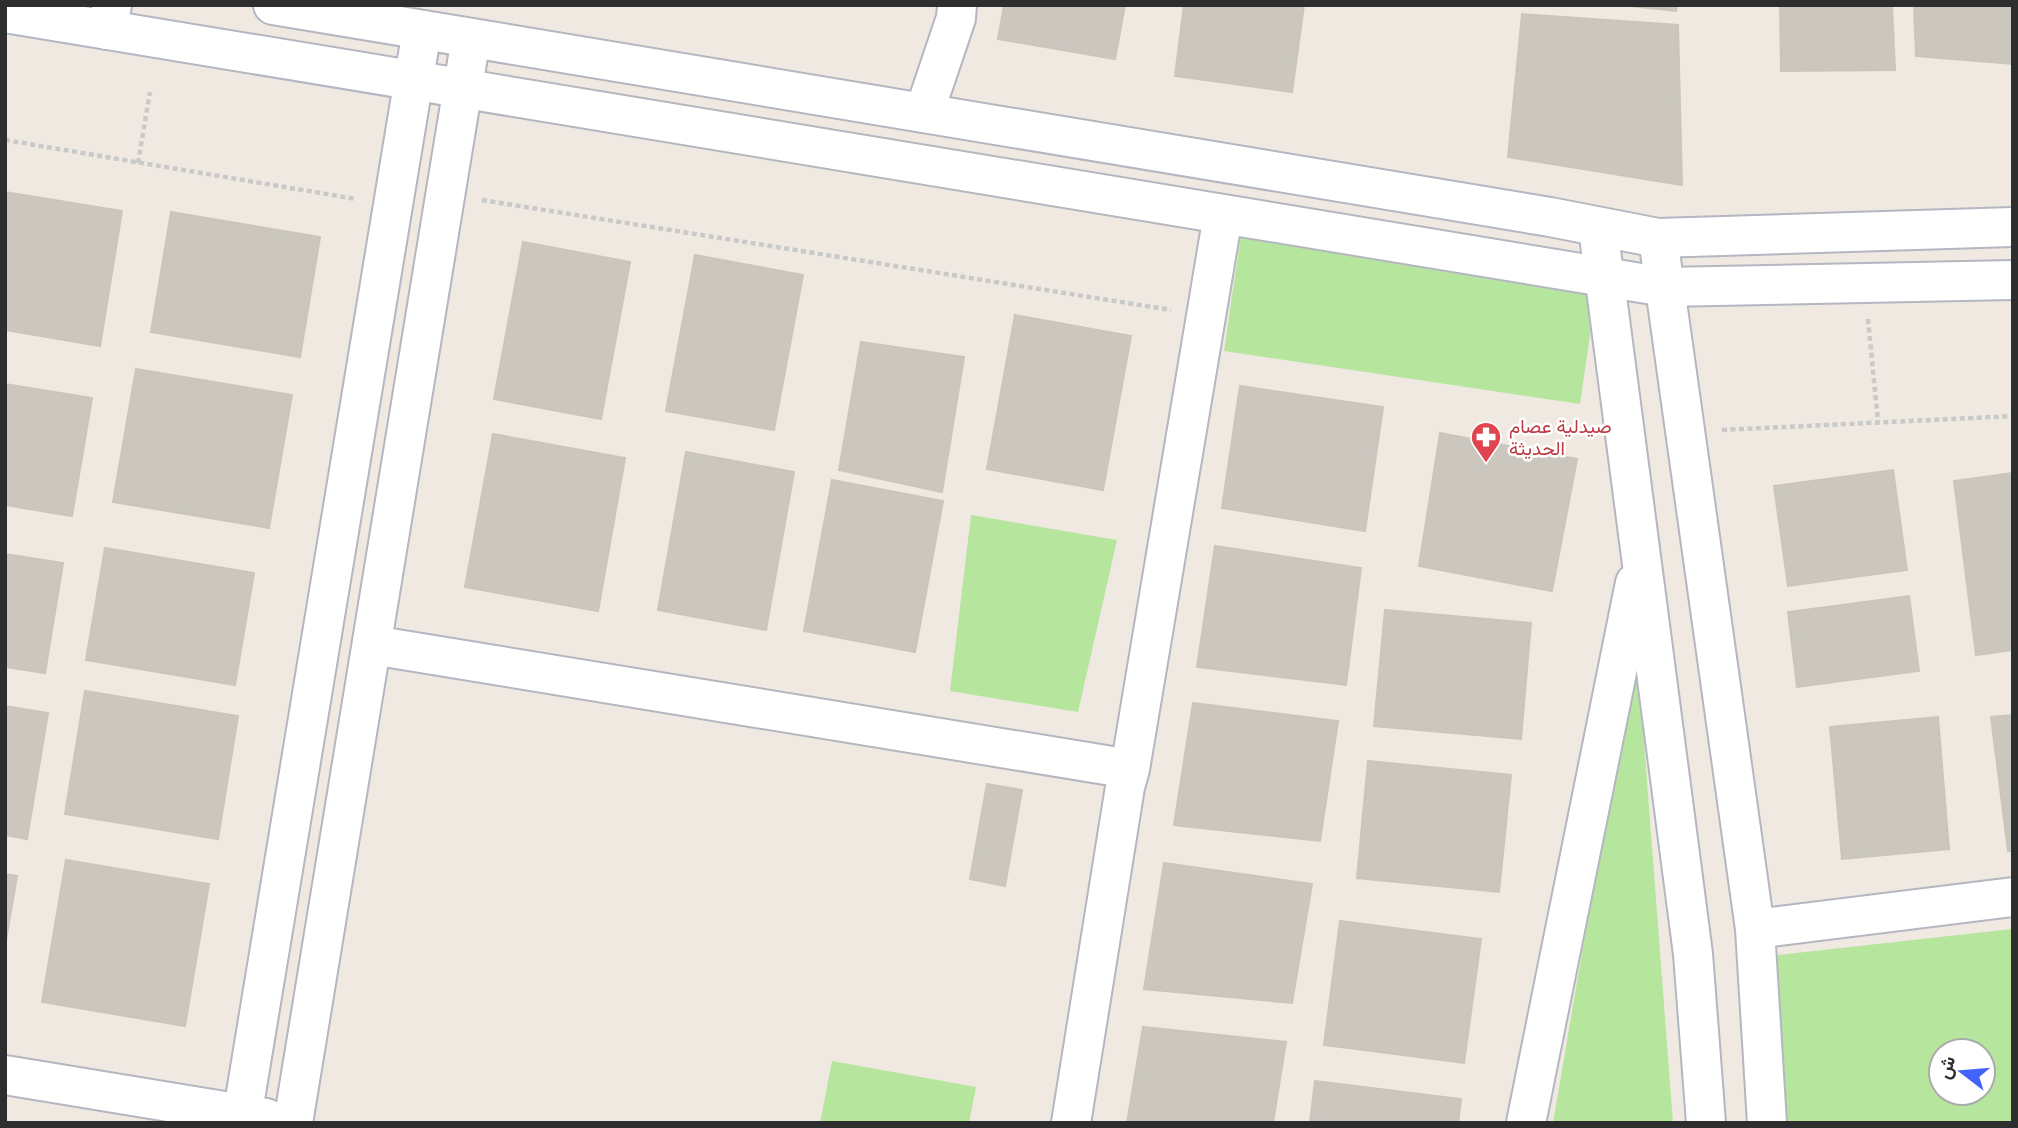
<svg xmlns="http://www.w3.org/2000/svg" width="2018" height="1128" font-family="Mulish,Vazirmatn,sans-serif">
  <rect width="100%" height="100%" fill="#efe9e1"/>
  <!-- green -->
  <path fill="#b6e59e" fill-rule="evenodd" d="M1241 235 1597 287 1580 404 1224 351Z
    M971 515 1117 540 1078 712 950 691Z
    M1636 636 1673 1123H1553Z
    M2012 929 2013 1123H1779L1761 957ZM1941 1051H1983V1093H1941Z
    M832 1061 976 1087 969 1123H820Z"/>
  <!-- building -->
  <path fill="#cbc7bf" stroke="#cbc5ba" stroke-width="2" d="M1004 5H1125L1115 59 998 39Z
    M1184 5H1304L1292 92 1175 76Z
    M1621 5H1677L1676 11Z
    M1780 5H1892L1895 70 1781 71Z
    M1914 5H2013V64L1916 56Z
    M1522 14 1678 25 1682 185 1508 157Z
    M5 192 122 211 100 346 5 330Z
    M171 212 320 237 300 357 151 332Z
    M523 242 630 262 601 419 494 399Z
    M695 255 803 275 774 430 666 411Z
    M1015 315 1131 336 1103 490 987 469Z
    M861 342 964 357 942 492 839 470Z
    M136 369 292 395 269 528 113 502Z
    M5 384 92 398 72 516 5 505Z
    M1240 386 1383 407 1365 531 1222 508Z
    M1440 433 1577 459 1552 591 1419 566Z
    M493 434 625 458 598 611 465 587Z
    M686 452 794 472 766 630 658 610Z
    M1893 470 1907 570 1788 586 1774 486Z
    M2013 473V650L1976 655 1954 481Z
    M832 480 943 501 915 652 804 631Z
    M1215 546 1361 568 1346 685 1197 667Z
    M105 548 254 573 235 685 86 660Z
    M5 554 63 563 45 673 5 667Z
    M1909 596 1919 671 1797 687 1788 612Z
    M1385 610 1531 623 1521 739 1374 726Z
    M85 691 238 716 218 839 65 814Z
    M1193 703 1338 721 1320 841 1174 825Z
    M5 706 48 713 27 839 5 835Z
    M2013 715V851H2008L1991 717Z
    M1938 717 1949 849 1842 859 1830 727Z
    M1368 761 1511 775 1499 892 1357 878Z
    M987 784 1022 790 1005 886 970 879Z
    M66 860 209 884 185 1026 42 1002Z
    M1164 863 1312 884 1292 1003 1144 989Z
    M5 874 17 876 5 946Z
    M1340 921 1481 939 1464 1063 1324 1045Z
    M1143 1027 1286 1042 1273 1123H1127Z
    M1315 1081 1461 1099 1458 1123H1310Z"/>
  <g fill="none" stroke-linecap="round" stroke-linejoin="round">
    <!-- street casing -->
    <g stroke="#b4b7c1" stroke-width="42">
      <path id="street" d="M107 30 112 5
        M924 113 956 18 957 5
        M1598 228 1693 954 1706 1123
        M1658 238 1755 929 1767 1123
        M372 645 1130 769
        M1755 929 2013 897
        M5 1075 266 1118
        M241 1123 422 30
        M293 1123 471 38
        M1071 1123 1125 787 1130 769 1223 215
        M1526 1123 1635 583"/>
    </g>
    <!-- secondary casing -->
    <g stroke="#b4b7c1" stroke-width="42">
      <path id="secondary" d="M273 5 1550 217 1658 238 2013 227
        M5 13 1665 287 2013 280"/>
    </g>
    <!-- path -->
    <path stroke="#c9c9c9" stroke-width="4.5" stroke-dasharray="5 3.5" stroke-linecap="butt" d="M5 140 356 199
      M138 163 150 92
      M482 200 1171 310
      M1868 319 1878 422
      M1722 430 2013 416"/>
    <!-- street -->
    <use href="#street" stroke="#fff" stroke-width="38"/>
    <!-- secondary -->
    <use href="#secondary" stroke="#fff" stroke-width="38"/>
  </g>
  <!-- icons -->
  <defs>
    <g id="pharmacy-pin" transform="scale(1.575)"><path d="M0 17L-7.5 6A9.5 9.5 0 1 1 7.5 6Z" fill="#e0444e" stroke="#fff"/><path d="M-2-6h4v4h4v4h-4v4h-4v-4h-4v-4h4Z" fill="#fff"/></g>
  </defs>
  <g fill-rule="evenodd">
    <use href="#pharmacy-pin" x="1486" y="437"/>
  </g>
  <g text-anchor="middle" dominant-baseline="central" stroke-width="5" stroke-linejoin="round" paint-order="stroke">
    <!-- health labels -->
    <g font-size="19" fill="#be3a42" stroke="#fff" text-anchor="start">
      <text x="1509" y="426">صيدلية عصام<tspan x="1509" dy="22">الحديثة</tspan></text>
    </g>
  </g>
  <!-- border -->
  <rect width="2018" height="1128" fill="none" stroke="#2e2e2e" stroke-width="14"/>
  <!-- north arrow -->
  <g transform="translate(1962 1072) rotate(286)"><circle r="33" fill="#ffffff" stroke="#ababab" stroke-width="2"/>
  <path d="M0-5L12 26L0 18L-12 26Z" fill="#4264fb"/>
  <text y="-10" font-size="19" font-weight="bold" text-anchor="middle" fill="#2e2e2e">ش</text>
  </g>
</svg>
